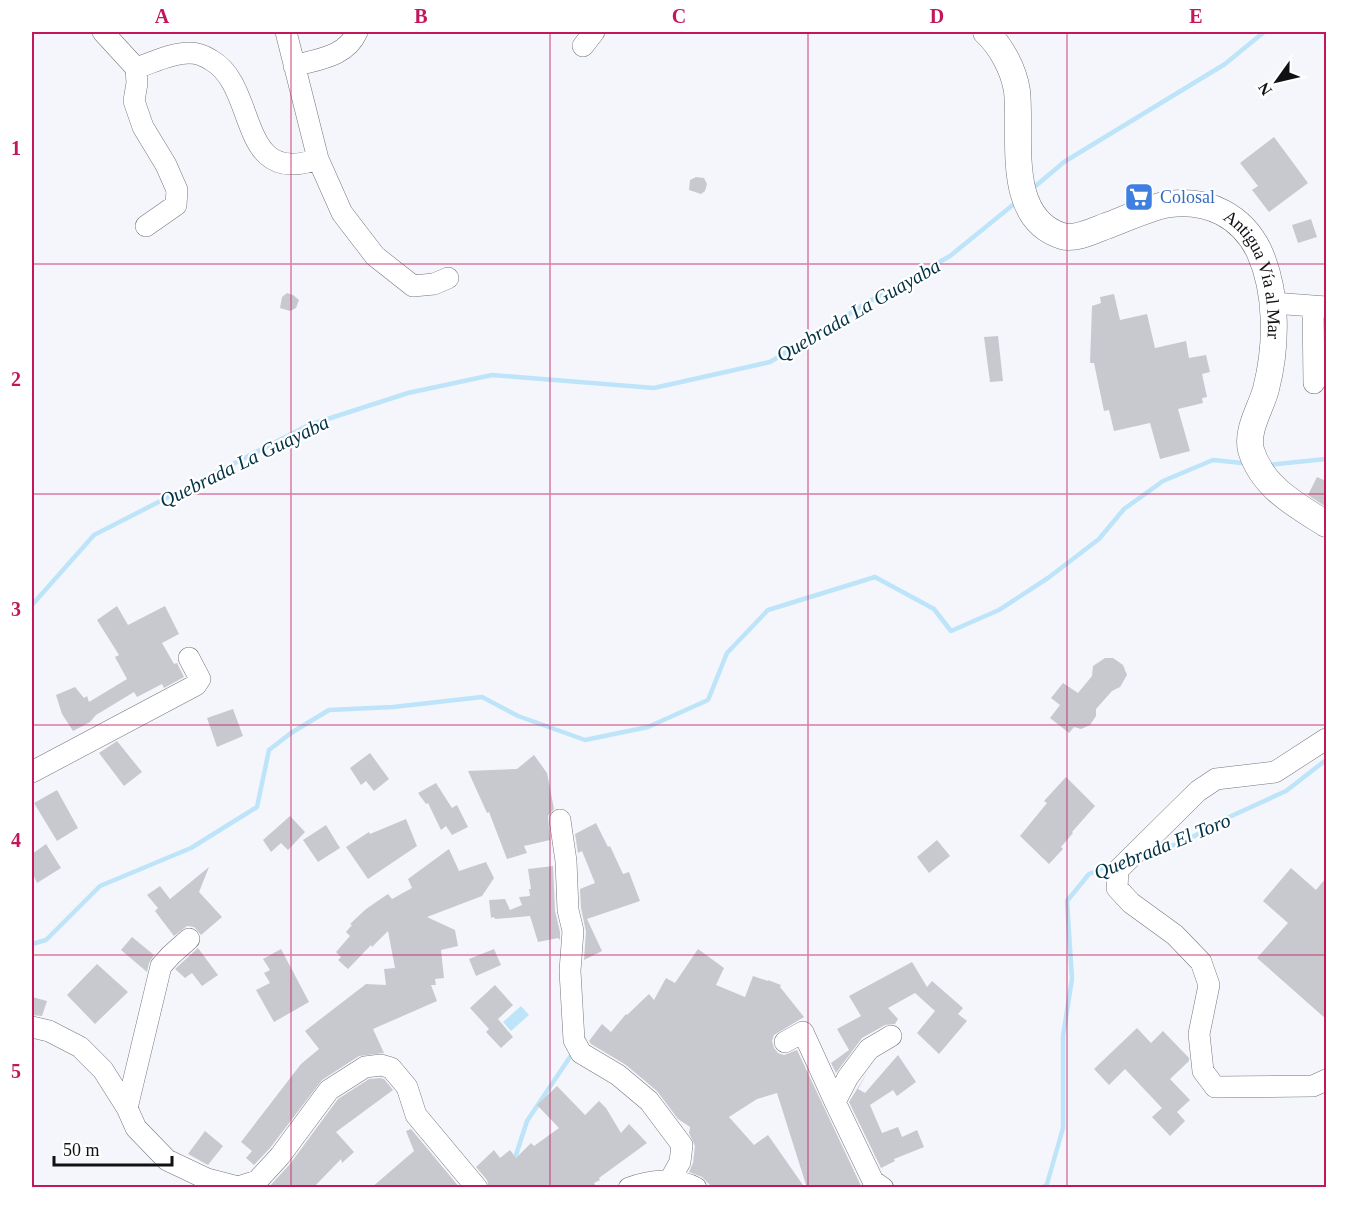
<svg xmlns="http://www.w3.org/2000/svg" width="1358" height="1219" font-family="'Times New Roman',serif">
  <rect width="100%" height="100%" fill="#f4f6fc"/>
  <!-- water -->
  <path fill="#bde4f8" d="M521 1006 529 1015 511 1031 503 1022Z"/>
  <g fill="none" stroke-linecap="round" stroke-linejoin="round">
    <!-- stream -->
    <path stroke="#bde4f8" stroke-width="4.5" d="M1032 189 1064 162 1225 64 1264 32
      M1268 465 1326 459
      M32 605 94 535 309 425 408 393 492 375 654 388 770 362 875 298 950 256 1014 204
      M1151 849 1180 844 1227 818 1286 791 1326 760
      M32 944 46 940 100 886 191 848 257 807 269 750 291 733 329 710 393 707 482 697 518 716 585 740 648 727 708 700 727 653 768 610 875 577 934 609 951 631 999 610 1048 578 1099 539 1124 509 1163 481 1213 460 1242 463
      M516 1155 527 1121 574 1051
      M1043 1188 1047 1184 1063 1128V1036L1072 979 1067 901 1089 874 1115 863"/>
  </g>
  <!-- building -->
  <path fill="#c7c9cf" d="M1274 137 1308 183 1269 212 1252 190 1258 186 1240 163Z
    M696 177 704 178 707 184 705 191 701 194 689 190 690 180Z
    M1311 219 1317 237 1298 243 1292 225Z
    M287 293 293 295 299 300 296 308 290 311 280 308 282 297Z
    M1114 294 1120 320 1147 314 1155 348 1186 341 1189 358 1206 355 1210 372 1202 374 1207 397 1202 398 1203 403 1178 409 1190 451 1160 459 1150 423 1114 431 1109 410 1104 411 1094 363H1090L1092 306 1101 303 1100 297Z
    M998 336 1003 381 990 382 984 337Z
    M1317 477 1326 481V507L1308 495Z
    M117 606 128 625 165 606 179 634 162 643 174 664 177 663 184 677 164 688 162 684 137 697 134 692 96 715 90 722 73 731 62 714 56 695 75 687 84 698 87 696 89 702 127 679 115 657 119 655 97 620Z
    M1105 658H1113L1123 665 1127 675 1120 687 1112 691 1096 709V716L1090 725 1081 729 1074 727 1069 733 1050 718 1060 705 1051 698 1063 683 1078 693 1092 676 1093 666Z
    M233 709 243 736 217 747 207 718Z
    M117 741 142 772 124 786 99 753Z
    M370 753 389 779 374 791 366 781 361 785 350 768Z
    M534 755 547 773 554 809 548 816 550 840 524 846 527 853 507 859 489 812 487 813 468 771 517 769Z
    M1066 777 1095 806 1072 832 1073 833 1061 847 1063 849 1049 864 1020 836 1047 803 1044 801Z
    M436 783 452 808 457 805 468 827 452 835 446 826 441 830 428 803 426 804 418 793Z
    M57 790 78 828 57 841 34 803Z
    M290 816 305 832 288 850 281 843 271 852 263 840Z
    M406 819 417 846 368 879 346 847 369 832 370 834Z
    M596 823 608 847 610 846 623 874 629 872 640 901 587 919 602 951 584 960 586 932 581 908 580 889 595 883 582 851 578 853 575 834Z
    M326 825 340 848 318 862 303 840Z
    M937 840 950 856 929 873 917 857Z
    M46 844 61 868 37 883 32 872V854Z
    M449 849 459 871 486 862 494 878 482 896 427 917 455 930 458 946 441 950 444 978 435 979 436 985H431L437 1001 373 1029 384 1053 359 1056 322 1080 270 1148 254 1165 246 1158 252 1151 241 1142 301 1064 319 1049 305 1031 366 984 386 985 384 969 395 968 388 931 372 947 371 945 348 969 338 960 341 957 336 952 350 936 346 932 352 925 350 924 366 909 388 894 392 899 412 888 408 879Z
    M553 866 555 911 560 932V940L558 938 538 942 530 916 495 919 494 917 491 918 489 900 505 899 510 910 522 905 519 897 530 896 529 889H531L528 869Z
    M209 867 199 892 222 917 201 935 194 927 187 926 174 936 155 911 158 908 147 895 160 886 170 899Z
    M1291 868 1316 890 1326 878V1019L1257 958 1288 923 1263 901Z
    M132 937 154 955 149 963 147 972 121 950Z
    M198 948 218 975 202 986 192 973 185 978 175 969Z
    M281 949 309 1002 274 1022 256 990 270 983 264 973 270 970 263 959Z
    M494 949 501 965 476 976 469 959Z
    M698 949 724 968 716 985 745 997 753 976 768 981V980L781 985 780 987 804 1017 774 1035 772 1041 774 1048 778 1053 784 1055 797 1050 862 1188H807L777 1093 757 1099 729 1117 754 1145 768 1135 805 1188H713L702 1177 689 1172 693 1163 695 1146 689 1133 690 1127 678 1119 657 1091 626 1065 591 1044 589 1041 602 1024 611 1032 626 1014 627 1015 649 994 654 1000 666 978 675 983Z
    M912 962 927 987 932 981 963 1008 958 1014 967 1021 939 1054 917 1033 935 1011 915 993 888 1008 898 1019 895 1024 885 1025 862 1038 836 1073 831 1063 849 1050 837 1029 861 1016 849 996Z
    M97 964 128 992 95 1024 67 995Z
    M495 985 513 1005 498 1019 513 1037 501 1048 486 1032 489 1029 470 1008Z
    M32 997 47 1001 42 1016 32 1015Z
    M1137 1028 1151 1043 1163 1031 1189 1058V1061L1170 1079 1190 1100 1177 1112 1185 1121 1170 1136 1152 1117 1162 1108 1125 1069 1109 1085 1094 1069Z
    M898 1055 916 1082 897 1096 893 1090 870 1105 882 1133 898 1127 902 1137 917 1130 924 1147 894 1159 895 1161 881 1168 849 1102 868 1071 858 1089 865 1093Z
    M380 1078 384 1079 393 1090 336 1132 354 1152 342 1163 341 1159 313 1188H268L290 1164 338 1099 369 1079Z
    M557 1086 585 1115 599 1101 606 1108 621 1133 629 1124 647 1143 599 1178 600 1180 594 1183 597 1188H489L487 1180 476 1167 494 1150 500 1158 510 1150 516 1158 531 1143 534 1146 559 1128 537 1105Z
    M411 1129 460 1188H371L414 1151 406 1131Z
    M205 1131 223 1146 208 1165 188 1154Z"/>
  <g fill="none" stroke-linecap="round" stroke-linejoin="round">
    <!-- minor casing -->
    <g stroke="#75777d" stroke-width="22">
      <path id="minor" d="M103 32 136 68
        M583 46 594 32
        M294 66C318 59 346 57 357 32
        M318 159 342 213 375 256 413 286 434 284 448 278
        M146 226 176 205 177 190 166 165 143 127 134 101 137 83 136 68C152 63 171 53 189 53 196 53 205 56 211 60 259 87 236 188 318 159L286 32
        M1273 303 1326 307
        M1313 306 1314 383
        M1326 739 1275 772 1216 779 1198 791 1118 870 1117 888 1131 903 1175 935 1201 962 1209 985 1199 1034 1203 1071 1215 1087 1313 1086 1326 1080
        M32 772 196 685 200 679 189 658
        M560 820 566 861 568 910 573 931 570 971 574 1040 581 1053 618 1075 649 1101 682 1145 680 1162 670 1180
        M32 1027 49 1031 80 1047 103 1070 127 1108 136 1128 167 1160 207 1179 238 1187 257 1181 280 1156 329 1090 365 1067 381 1065 391 1068 407 1087 416 1115 477 1188
        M785 1042 803 1032 835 1102
        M127 1108 161 966 171 955 189 939
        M629 1188C650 1180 676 1177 696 1188
        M883 1188 873 1181 835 1102 848 1077 869 1049 891 1036"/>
    </g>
    <!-- major casing -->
    <g stroke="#75777d" stroke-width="27">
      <g id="major">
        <path id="s1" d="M986 32C1001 46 1014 70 1017 91 1022 135 1004 218 1062 236 1075 240 1093 231 1106 226 1123 220 1152 206 1170 204 1208 199 1242 216 1259 251 1278 293 1277 346 1266 389 1261 408 1246 430 1251 450 1262 487 1296 505 1326 524"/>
      </g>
    </g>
    <!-- minor -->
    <use href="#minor" stroke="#fff" stroke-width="21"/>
    <!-- major -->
    <use href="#major" stroke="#fff" stroke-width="26"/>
  </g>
  <!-- grid -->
  <path fill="none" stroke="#c2185b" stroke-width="1.5" stroke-opacity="0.55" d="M291 32V1188M550 32V1188M808 32V1188M1067 32V1188M32 264H1326M32 494H1326M32 725H1326M32 955H1326"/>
  <!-- icons -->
  <defs>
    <g id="supermarket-square" transform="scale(1.5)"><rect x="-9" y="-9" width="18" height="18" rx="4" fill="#3f7fe0" stroke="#fff"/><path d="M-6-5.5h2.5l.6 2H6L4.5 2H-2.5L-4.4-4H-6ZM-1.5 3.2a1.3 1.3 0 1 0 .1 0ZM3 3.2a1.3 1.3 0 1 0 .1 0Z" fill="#fff"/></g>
  </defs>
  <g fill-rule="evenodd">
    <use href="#supermarket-square" x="1139" y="197"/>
  </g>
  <g text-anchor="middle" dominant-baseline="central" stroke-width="4.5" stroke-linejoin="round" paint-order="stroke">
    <!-- shop labels -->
    <g font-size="18" fill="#366cbe" stroke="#fff" text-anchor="start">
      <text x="1160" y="197">Colosal</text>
    </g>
    <!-- street labels -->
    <g font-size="18" fill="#101113" stroke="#fff">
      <text stroke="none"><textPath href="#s1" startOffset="472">Antigua Vía al Mar</textPath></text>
    </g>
    <!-- water labels -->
    <g font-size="20" font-style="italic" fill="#003246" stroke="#fff">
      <text transform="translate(858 310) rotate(-30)">Quebrada La Guayaba</text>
      <text transform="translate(244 461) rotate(-26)">Quebrada La Guayaba</text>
      <text transform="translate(1162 846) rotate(-22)">Quebrada El Toro</text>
    </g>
  </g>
  <!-- border -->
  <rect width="1358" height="1219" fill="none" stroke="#ffffff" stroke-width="66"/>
  <!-- north arrow -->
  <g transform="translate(1277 81) rotate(236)" stroke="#ffffff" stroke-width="4.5" paint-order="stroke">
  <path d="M0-4.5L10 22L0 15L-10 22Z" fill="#101113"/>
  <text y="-9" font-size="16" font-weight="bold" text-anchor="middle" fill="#101113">N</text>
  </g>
  <!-- scale -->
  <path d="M54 1156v9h118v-9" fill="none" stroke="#101113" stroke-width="3"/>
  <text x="63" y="1156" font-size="18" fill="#101113" stroke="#ffffff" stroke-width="4.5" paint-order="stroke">50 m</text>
  <rect x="33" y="33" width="1292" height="1153" fill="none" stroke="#c2185b" stroke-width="2"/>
  <g font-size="20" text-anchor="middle" font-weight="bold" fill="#c2185b">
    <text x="162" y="23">A</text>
    <text x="421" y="23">B</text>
    <text x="679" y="23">C</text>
    <text x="937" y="23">D</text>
    <text x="1196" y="23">E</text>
    <text x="16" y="155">1</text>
    <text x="16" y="386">2</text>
    <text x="16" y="616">3</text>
    <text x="16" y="847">4</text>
    <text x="16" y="1078">5</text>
  </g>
</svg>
